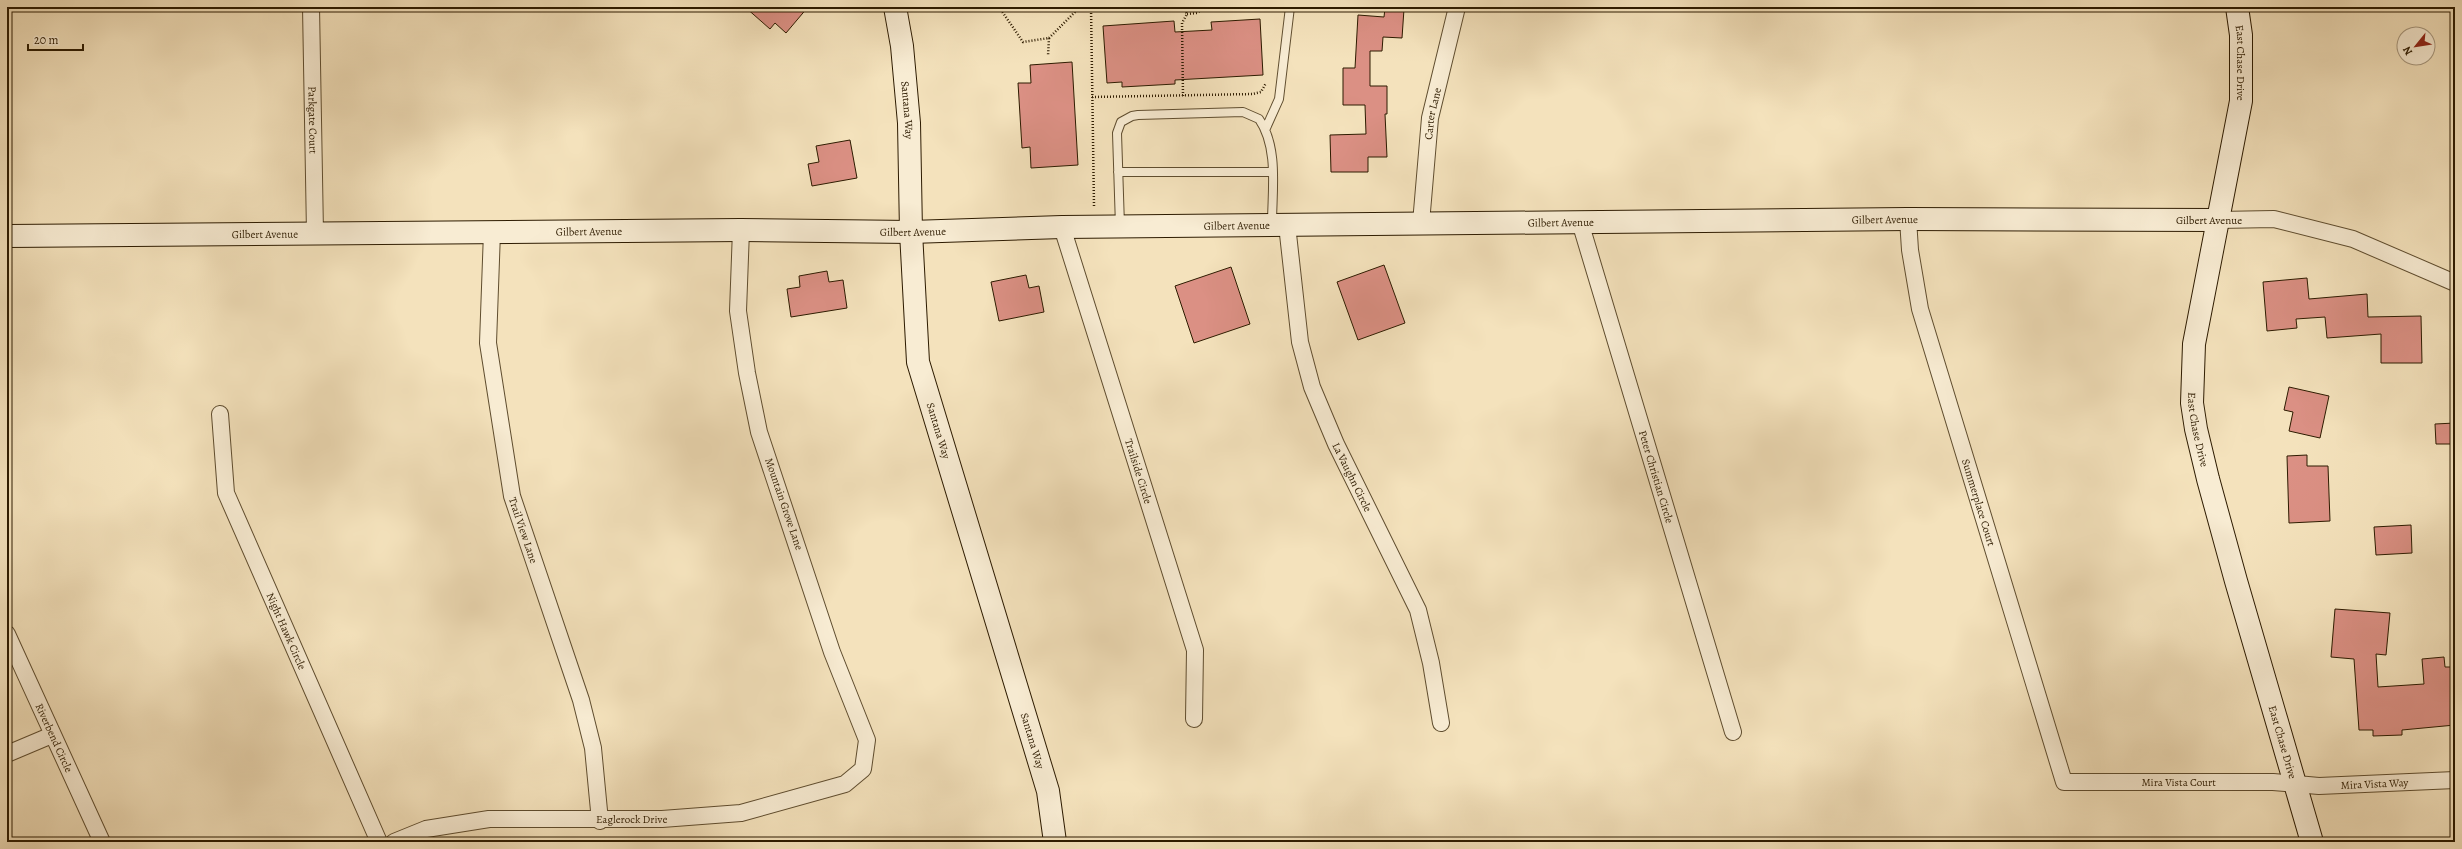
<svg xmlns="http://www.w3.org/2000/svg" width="2462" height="849" font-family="Alegreya,serif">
  <rect width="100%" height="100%" fill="#f4e2bc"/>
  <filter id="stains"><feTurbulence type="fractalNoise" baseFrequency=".005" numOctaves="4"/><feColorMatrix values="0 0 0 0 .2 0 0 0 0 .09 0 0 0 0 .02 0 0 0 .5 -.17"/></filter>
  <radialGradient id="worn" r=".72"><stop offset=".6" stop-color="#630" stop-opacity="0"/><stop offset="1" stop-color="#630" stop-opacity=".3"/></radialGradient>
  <!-- building -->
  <path fill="#db9084" stroke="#2d1b00" d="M745 7H808L786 33 775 23 770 29Z
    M1385 8 1404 9 1402 38 1383 37 1382 51H1370V86H1387V114H1385L1387 157H1368V172H1331L1330 135 1366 134 1365 105H1343V68H1355L1358 15 1384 17Z
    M1260 19 1263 75 1175 80V84L1122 87V82L1107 83 1103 26 1174 21 1175 32 1212 30 1211 22Z
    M1072 62 1078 165 1031 168 1030 147 1022 148 1018 83H1031L1030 65Z
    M850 140 857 178 812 186 808 164 819 162 816 146Z
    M1384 265 1405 323 1358 340 1337 282Z
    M1231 267 1250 324 1194 343 1175 286Z
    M827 271 829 282 843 280 847 308 791 317 787 289 800 287 799 276Z
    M1026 275 1029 288 1039 286 1044 312 999 321 991 282Z
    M2307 278 2309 299 2367 294 2368 317 2421 316 2422 363H2381V334L2327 338 2325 317 2296 319 2297 328 2267 331 2263 282Z
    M2289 387 2329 396 2320 438 2289 431 2293 412 2284 410Z
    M2455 423V444H2436L2435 424Z
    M2307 455V466H2328L2330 521 2289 523 2287 456Z
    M2411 525 2412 553 2376 555 2374 527Z
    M2335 609 2390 613 2386 655 2376 654 2378 687 2424 684 2422 659 2444 657 2445 667H2455V725L2402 730V735L2373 736V730H2359L2354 659 2331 657Z"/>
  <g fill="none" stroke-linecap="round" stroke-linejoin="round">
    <!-- lane casing -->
    <g stroke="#5f4d2f" stroke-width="10">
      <path id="lane" d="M1266 128 1279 99 1290 7
        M1118 172H1272
        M1120 226 1117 133 1121 122 1132 116 1138 115 1243 112 1259 119C1279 148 1272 191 1272 224"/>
    </g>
    <!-- street casing -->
    <g stroke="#5f4d2f" stroke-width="18">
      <g id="street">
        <path id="s1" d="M311 7 315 233"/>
        <path id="s2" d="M1908 219 1910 250 1920 309 2064 782H2273L2319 786 2455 780"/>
        <path d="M2218 220 2274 219 2353 239 2455 283"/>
        <path id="s3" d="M1580 222 1733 732"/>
        <path id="s4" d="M1421 223 1430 118 1457 7"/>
        <path id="s5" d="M1287 225 1300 342 1312 387 1336 444 1418 610 1431 663 1441 723"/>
        <path id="s6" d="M1062 227 1195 650 1194 719"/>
        <path id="s7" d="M492 232 488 343 512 496 581 700 593 748 600 821"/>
        <path id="s8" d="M220 414 226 493 379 842"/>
        <path id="s9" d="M7 634 102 842"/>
        <path d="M7 754 52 735"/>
        <path id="s10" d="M394 842 426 829 489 819H662L741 813 845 784 863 769 867 740 832 652 759 432 747 373 738 311 741 230"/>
      </g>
    </g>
    <!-- secondary casing -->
    <g stroke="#2d1b00" stroke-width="24">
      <g id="secondary">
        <path id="s11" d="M895 7 902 46 909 123 911 232 918 362 1048 791 1055 842"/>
        <path id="s12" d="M2237 7 2241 35V101L2194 344 2192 403 2196 429 2208 479 2236 581 2312 842"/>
        <path id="s13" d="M7 236 741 230 911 232 1062 227 1908 219 2218 220"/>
      </g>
    </g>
    <!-- path -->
    <path stroke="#2d1b00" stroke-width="2.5" stroke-dasharray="1 2" stroke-linecap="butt" d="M999 7 1023 42 1049 38 1048 56
      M1091 7 1094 206
      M1183 7 1187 14
      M1187 14 1197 13 1205 7
      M1049 38 1080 7
      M1183 96 1182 23 1187 14
      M1092 97 1253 94 1261 92 1266 83"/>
    <!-- lane -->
    <use href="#lane" stroke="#f8ecd3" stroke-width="8"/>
    <!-- street -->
    <use href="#street" stroke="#f8ecd3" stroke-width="16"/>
    <!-- secondary -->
    <use href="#secondary" stroke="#f8ecd3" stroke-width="22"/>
  </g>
  <g text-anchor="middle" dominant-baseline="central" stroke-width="3" stroke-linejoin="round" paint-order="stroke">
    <!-- street labels -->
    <g font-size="11" fill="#2d1b00" stroke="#f8ecd3">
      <text stroke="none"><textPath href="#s12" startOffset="56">East Chase Drive</textPath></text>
      <text stroke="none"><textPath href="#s11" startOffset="104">Santana Way</textPath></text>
      <text stroke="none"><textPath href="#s4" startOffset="110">Carter Lane</textPath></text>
      <text stroke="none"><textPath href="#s1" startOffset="113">Parkgate Court</textPath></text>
      <text stroke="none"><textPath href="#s13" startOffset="1878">Gilbert Avenue</textPath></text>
      <text x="2209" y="220">Gilbert Avenue</text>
      <text stroke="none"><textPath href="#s13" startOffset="1554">Gilbert Avenue</textPath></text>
      <text stroke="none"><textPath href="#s13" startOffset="1230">Gilbert Avenue</textPath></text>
      <text stroke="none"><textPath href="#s13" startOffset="582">Gilbert Avenue</textPath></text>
      <text stroke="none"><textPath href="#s13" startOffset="906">Gilbert Avenue</textPath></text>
      <text stroke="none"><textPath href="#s13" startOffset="258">Gilbert Avenue</textPath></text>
      <text stroke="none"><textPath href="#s12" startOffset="428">East Chase Drive</textPath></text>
      <text stroke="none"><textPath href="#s11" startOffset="428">Santana Way</textPath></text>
      <text stroke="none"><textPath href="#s6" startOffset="256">Trailside Circle</textPath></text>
      <text stroke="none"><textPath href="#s5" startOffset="263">La Vaughn Circle</textPath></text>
      <text stroke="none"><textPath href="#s3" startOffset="266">Peter Christian Circle</textPath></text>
      <text stroke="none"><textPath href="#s2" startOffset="293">Summerplace Court</textPath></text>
      <text transform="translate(784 504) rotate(71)">Mountain Grove Lane</text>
      <text stroke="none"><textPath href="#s7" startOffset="302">Trail View Lane</textPath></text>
      <text stroke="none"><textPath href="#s8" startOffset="230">Night Hawk Circle</textPath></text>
      <text stroke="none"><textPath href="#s9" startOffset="114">Riverbend Circle</textPath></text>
      <text stroke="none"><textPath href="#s11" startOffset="752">Santana Way</textPath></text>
      <text stroke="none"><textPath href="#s12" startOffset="752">East Chase Drive</textPath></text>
      <text stroke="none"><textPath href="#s2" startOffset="700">Mira Vista Court</textPath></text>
      <text stroke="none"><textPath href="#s2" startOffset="896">Mira Vista Way</textPath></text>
      <text stroke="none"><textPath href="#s10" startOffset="241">Eaglerock Drive</textPath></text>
    </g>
  </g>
  <!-- margin -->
  <rect width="2462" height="849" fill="none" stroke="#f4e2bc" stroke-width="24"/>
  <rect x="8" y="8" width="2446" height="833" fill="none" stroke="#2d1b00" stroke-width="2"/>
  <rect x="12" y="12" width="2438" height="825" fill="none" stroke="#2d1b00"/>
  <!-- north arrow -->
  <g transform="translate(2416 46) rotate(240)"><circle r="19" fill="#f8ecd3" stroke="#a7987f"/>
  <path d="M0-3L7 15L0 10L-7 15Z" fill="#8f2418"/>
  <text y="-6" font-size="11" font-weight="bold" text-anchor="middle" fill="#2d1b00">N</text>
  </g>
  <!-- scale -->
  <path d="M28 44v6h55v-6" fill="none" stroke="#2d1b00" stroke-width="2"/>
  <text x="34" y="44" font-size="12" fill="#2d1b00" stroke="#f8ecd3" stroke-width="3" paint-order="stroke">20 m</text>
  <rect width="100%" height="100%" filter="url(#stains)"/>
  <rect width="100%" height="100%" fill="url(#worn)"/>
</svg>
